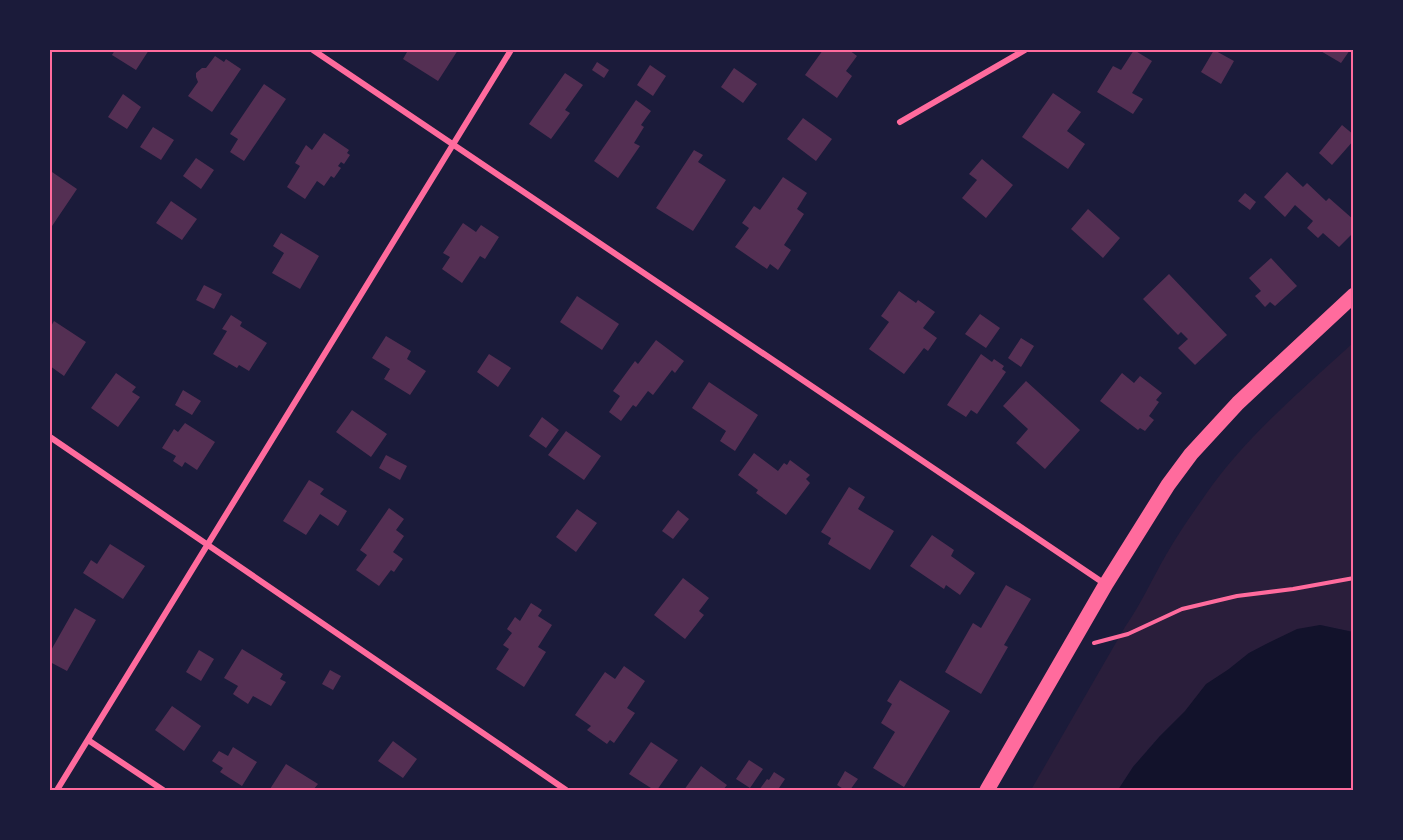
<svg xmlns="http://www.w3.org/2000/svg" width="1403" height="840" font-family="'DejaVu Sans',sans-serif">
  <rect width="100%" height="100%" fill="#1b1b3a"/>
  <!-- green -->
  <path fill="#2a1e3b" d="M1353 343V632L1320 625 1281 638 1249 653 1229 669 1160 736 1133 767 1118 790H1031L1125 627C1141 604 1152 579 1166 555 1178 534 1192 514 1206 494 1246 436 1302 390 1353 343Z"/>
  <!-- water -->
  <path fill="#12122b" d="M1320 625 1353 632V790H1118L1133 767 1160 736 1185 711 1206 684 1229 669 1249 653 1266 644 1297 629Z"/>
  <!-- building -->
  <path fill="#542f53" d="M115 50H149L136 70 112 55Z
    M404 50H458L438 81 403 59 407 52Z
    M823 50H849L857 56 846 71 852 76 837 98 805 75Z
    M1134 50 1152 61 1132 93 1143 99 1133 114 1097 92 1113 66 1121 70Z
    M1214 50 1234 61 1221 84 1201 72Z
    M1319 50H1350L1341 63Z
    M215 56 224 62 226 59 241 69 212 112 188 96 198 82 196 77V73L202 68H206Z
    M597 62 609 70 604 78 592 70Z
    M650 65 666 76 653 96 637 85Z
    M734 68 757 84 743 103 721 87Z
    M565 73 583 85 565 110 570 113 551 139 529 124Z
    M264 84 286 99 244 161 230 152 238 139 230 134Z
    M1053 93 1081 112 1067 131 1085 144 1068 169 1022 137Z
    M123 94 141 107 127 129 108 117Z
    M636 100 651 111 641 125 644 127 634 143 640 146 618 178 594 161Z
    M803 118 832 139 816 161 787 139Z
    M1342 125 1354 135V140L1332 165 1319 153Z
    M153 127 174 140 161 160 140 147Z
    M324 133 349 150 347 153 350 155 344 164 341 162 338 166 341 168 334 178 331 176 324 186 317 181 305 199 287 187 300 166 295 163 306 145 312 150Z
    M694 150 703 155 698 162 726 180 693 231 656 208Z
    M196 158 214 170 201 189 183 176Z
    M982 159 1013 185 986 218 962 198 977 180 969 174Z
    M52 172 77 189 50 229V176Z
    M1287 172 1303 187 1307 183 1326 201 1329 198 1354 220V232L1339 247 1323 233 1318 238 1307 228 1313 221 1295 205 1285 217 1264 197Z
    M783 177 807 193 797 209 804 214 784 245 791 250 778 270 770 264 767 269 735 247 749 228 742 223 754 206 760 210Z
    M1245 193 1256 202 1250 210 1238 201Z
    M171 201 197 219 182 240 156 223Z
    M1088 209 1120 238 1103 258 1071 229Z
    M463 223 476 232 481 225 499 237 485 259 480 256 462 283 442 269 450 257 443 253Z
    M281 233 319 256 300 289 272 273 284 253 273 246Z
    M1271 258 1297 286 1275 306 1270 302 1265 307 1255 296 1261 291 1249 278Z
    M1169 274 1227 335 1195 365 1178 348 1188 339 1181 332 1178 335 1143 299Z
    M204 285 222 294 214 309 196 300Z
    M899 291 916 303 918 300 935 312 923 328 937 338 928 351 924 348 904 374 869 349 889 322 881 316Z
    M577 296 619 324 602 350 560 322Z
    M980 314 1000 328 986 348 965 334Z
    M231 315 242 322 240 326 267 343 249 371 239 365 237 368 213 354 227 331 222 329Z
    M54 321 86 342 64 376 50 366V328Z
    M386 336 411 351 407 359 426 371 410 395 384 379 390 369 372 358Z
    M1021 338 1034 346 1021 367 1008 358Z
    M656 340 684 361 675 373 672 370 653 395 648 391 636 407 633 405 621 421 609 412 620 396 613 391 635 361 638 364Z
    M489 354 511 368 498 387 477 372Z
    M981 354 992 362 994 359 1004 366 1002 369 1006 372 977 414 971 410 966 417 947 405Z
    M116 373 136 387 132 392 140 397 118 427 91 408Z
    M1122 373 1134 383 1140 376 1162 393 1156 400 1159 402 1149 416 1154 420 1145 431 1140 428 1138 430 1100 401Z
    M1026 381 1080 430 1045 469 1016 443 1028 429 1003 406Z
    M709 382 758 415 735 451 720 441 726 431 692 408Z
    M183 390 201 401 192 415 175 405Z
    M352 410 387 434 371 457 336 432Z
    M542 417 559 430 546 448 529 436Z
    M185 423 215 442 197 470 185 462 182 467 173 461 176 456 162 448 174 429 178 432Z
    M566 431 601 456 584 480 548 455Z
    M754 453 778 471 784 463 787 465 790 460 810 475 806 479 810 483 786 515 756 493 758 490 738 475Z
    M386 455 407 466 400 480 379 468Z
    M309 480 324 489 320 494 347 511 338 526 320 514 306 535 283 521Z
    M849 487 865 497 858 509 894 531 870 570 828 544 831 538 821 532Z
    M389 508 404 519 396 530 404 536 393 552 403 559 394 572 391 570 379 586 356 570 367 555 360 550Z
    M577 509 597 523 576 552 556 537Z
    M678 510 689 519 673 539 662 531Z
    M932 535 954 550 951 556 975 573 960 595 946 585 944 589 910 566Z
    M110 544 145 566 123 599 83 573 91 560 97 564Z
    M683 578 709 598 699 611 704 615 685 639 654 615Z
    M1006 585 1031 599 1004 645 1008 647 981 694 945 672 973 623 981 628Z
    M531 603 542 610 538 616 552 625 538 647 546 652 524 687 496 669 509 649 503 645 512 633 507 629 515 617 520 621Z
    M75 608 96 620 67 671 50 662V652Z
    M242 649 283 674 280 679 286 682 271 706 253 696 248 704 233 694 238 686 224 678Z
    M199 650 214 659 201 681 186 672Z
    M624 666 645 681 627 708 635 713 614 743 610 740 607 744 587 730 591 726 575 715 605 672 615 679Z
    M330 670 341 676 333 690 322 684Z
    M900 680 950 711 904 787 873 768 895 732 881 723 892 704 887 701Z
    M172 706 201 726 184 751 155 730Z
    M393 741 417 759 403 778 378 761Z
    M651 742 678 760 657 790H654L629 774Z
    M233 747 257 762 242 786 220 772 223 768 212 761 219 751 228 756Z
    M749 760 763 769 750 788 736 779Z
    M286 764 318 784 313 790H272L270 789Z
    M701 766 727 785 723 790H684Z
    M845 771 858 779 850 790H845L837 785Z
    M774 772 785 779 779 788 784 790H759L767 779 769 780Z"/>
  <g fill="none" stroke-linecap="round" stroke-linejoin="round">
    <!-- path -->
    <path stroke="#ff6b9d" stroke-width="4" d="M1094 643 1128 634 1182 609 1237 596 1293 589 1354 578"/>
    <!-- minor -->
    <path stroke="#ff6b9d" stroke-width="6" d="M313 50 1105 584
      M900 122 1025 50
      M50 437 566 790
      M88 740 163 790
      M57 790 511 50"/>
    <!-- primary -->
    <path stroke="#ff6b9d" stroke-width="15" d="M987 790 1106 584 1168 485 1191 454 1238 403 1354 295"/>
  </g>
  <!-- border -->
  <rect width="1403" height="840" fill="none" stroke="#1b1b3a" stroke-width="102"/>
  <rect x="51" y="51" width="1301" height="738" fill="none" stroke="#ff6b9d" stroke-width="2"/>
</svg>
